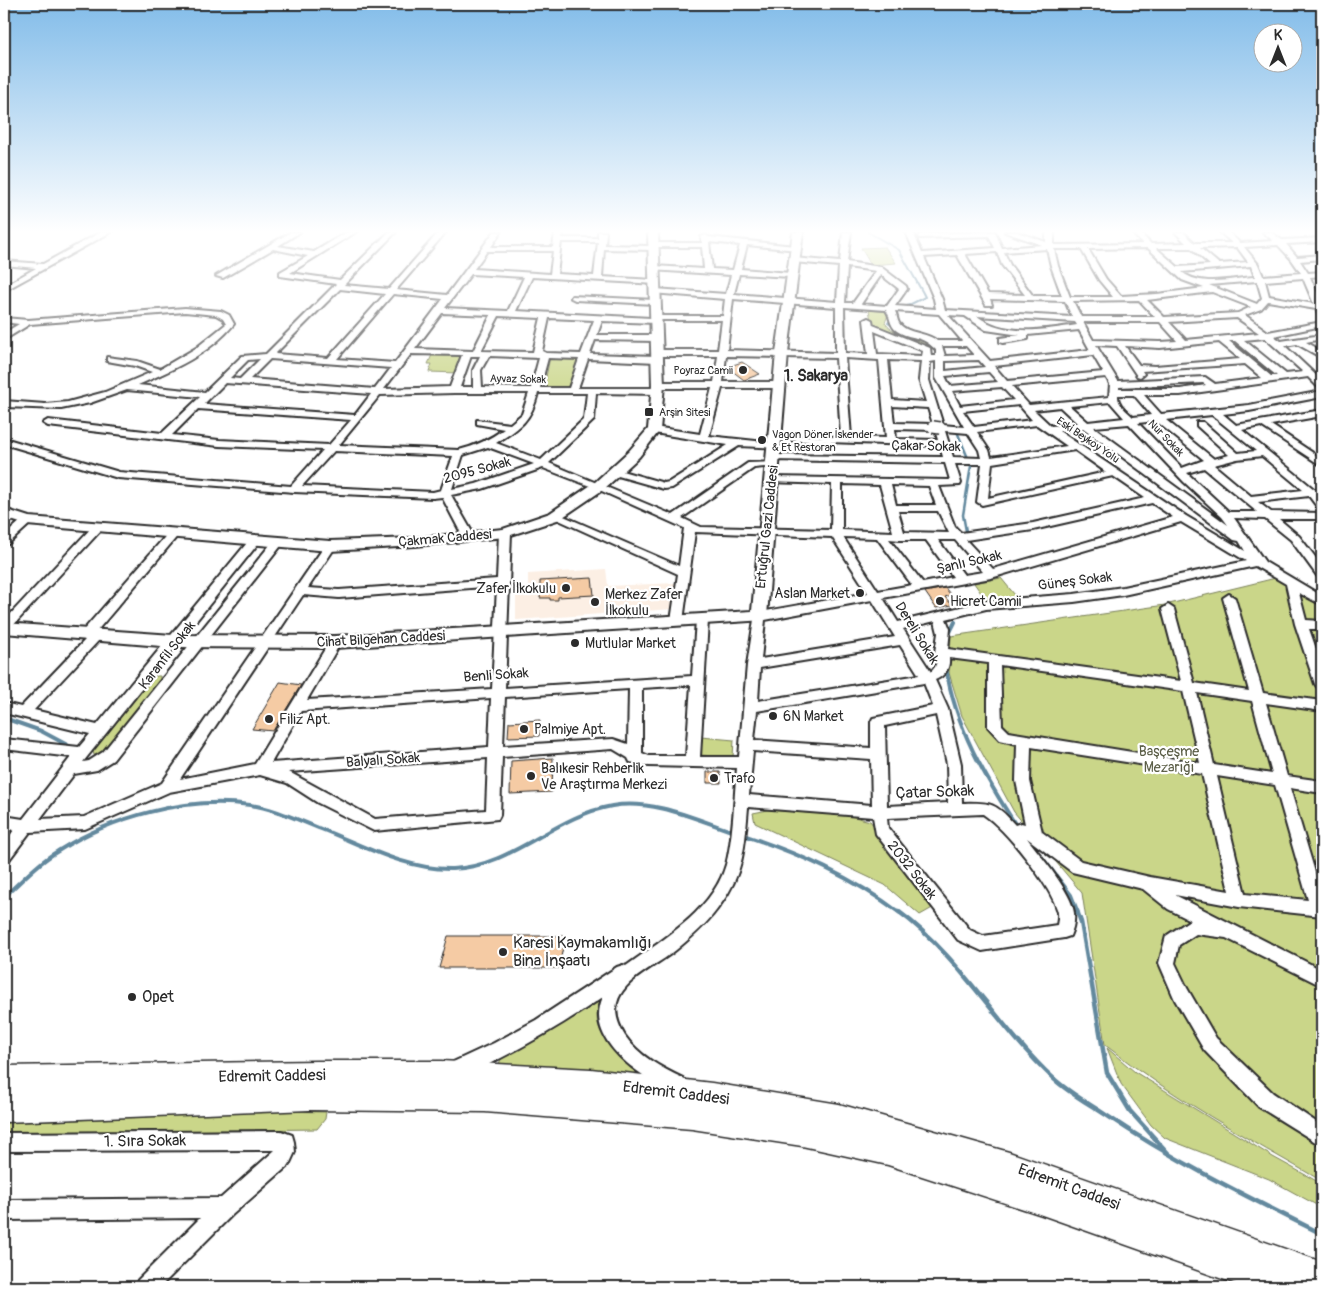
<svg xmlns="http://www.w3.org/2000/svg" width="1326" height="1291" font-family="Pangolin,sans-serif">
  <rect width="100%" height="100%" fill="#fff"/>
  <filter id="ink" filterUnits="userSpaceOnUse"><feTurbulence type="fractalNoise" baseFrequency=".02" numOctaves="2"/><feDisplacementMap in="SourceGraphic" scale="10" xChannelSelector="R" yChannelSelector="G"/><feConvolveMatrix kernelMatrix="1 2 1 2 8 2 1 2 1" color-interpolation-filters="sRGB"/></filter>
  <g filter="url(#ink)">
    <!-- built -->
    <path fill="#fcefe4" d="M606 569 608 586 676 583 673 609 516 620V594L528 593V574Z"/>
    <!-- green -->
    <path fill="#cad689" stroke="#7a805a" d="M885 247 896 263 871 265 861 248Z
      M869 310 889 312 885 323C896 338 918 337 932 348H926L872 325Z
      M432 355 465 356 458 373 429 372 432 364H428Z
      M550 357 581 359 567 388 544 387Z
      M1280 577 1322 605V1181C1248 1139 1172 1097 1105 1045L1082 893 1014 812 962 716 949 673 951 636 1165 605Z
      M1001 578 1019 600 988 603 974 583Z
      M154 676H160V679L102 753 94 755 93 751Z
      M701 737 734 740 733 757 699 755Z
      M768 810 851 816 870 821 936 906 920 915 885 885 755 823 753 813Z
      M606 991C602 999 597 1007 597 1016 597 1039 625 1062 641 1074L637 1076 499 1064 501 1059Z
      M1107 1048 1135 1072 1273 1157 1322 1184V1208L1269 1179 1165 1138 1151 1125 1121 1084Z
      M279 1111 326 1112 325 1119 317 1129 4 1133V1123Z"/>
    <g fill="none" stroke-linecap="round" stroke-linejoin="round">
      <!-- stream-far3 -->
      <path stroke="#63899e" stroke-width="2" d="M868 232 899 250 923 293 925 297 907 306
        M892 318 888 323 903 333"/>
      <!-- stream-far2 -->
      <path stroke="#63899e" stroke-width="2.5" d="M958 434 968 458
        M966 531 963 515 971 466
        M954 623 955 621"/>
      <!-- stream-far1 -->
      <path stroke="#63899e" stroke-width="4" d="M949 634 955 622
        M946 667C955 727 985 777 1017 827
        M4 718 41 731 71 747
        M743 835C800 854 852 877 900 913
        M1040 855 1071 895 1078 913
        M4 897C21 881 38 863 58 851 111 817 187 796 250 805 274 808 298 820 321 829 362 845 406 870 452 869 512 867 554 816 612 806 654 799 695 819 734 832"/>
      <!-- stream -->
      <path stroke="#63899e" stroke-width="4.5" d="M898 911C961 957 997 1026 1053 1078 1069 1093 1088 1103 1106 1115 1174 1161 1248 1197 1322 1234
        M1077 911 1081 922 1107 1073 1130 1111 1168 1153"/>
    </g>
    <!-- building -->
    <path fill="#f5cba4" stroke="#2b2b2b" d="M742 362 760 374 744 380 727 367Z
      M592 578 594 595 558 597V600H550V598H540V581Z
      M945 588 951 595 945 597 952 605 936 608 925 592Z
      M280 682 301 685 273 731 252 729Z
      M540 720 539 736 508 737 509 722Z
      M553 758 552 792 510 794 511 761Z
      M707 772H720L721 783H707Z
      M448 936H565L559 968H439Z"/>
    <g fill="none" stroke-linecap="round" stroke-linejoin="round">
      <!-- minor casing -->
      <g stroke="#2b2b2b" stroke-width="4">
        <path id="minor" d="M101 232H111L4 291V286L36 268 4 265V261L43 264Z
          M291 232H300L278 246 314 252 347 232H356L290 273 340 280 389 232H396L344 285 389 289 439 232H446L396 290 447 295 494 232H501L491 247H553L555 232H563L562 238H598V232H606L605 245 651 246 654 243H702L701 237 705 235 709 237 795 246H798V250L747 245 741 269 791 273 795 275 791 277 739 274 734 294 837 302 839 266 793 262 789 260 793 258 840 262 843 232H851L847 262 881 267 906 286 907 289 895 306 936 309 934 299 906 232H913L922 253 995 248 989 236 919 238 918 236 922 234 995 232 1002 248 1042 245 1005 232H1017L1046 242V232H1054V245L1143 244 1131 232H1139L1151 244 1186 243 1175 232H1183L1195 243H1232L1220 232H1228L1240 243 1273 241 1263 232H1271L1282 240 1322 238V242L1286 244 1297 257 1322 255V259L1300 261 1308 273 1322 272V276L1310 277 1322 304V317H1319L1316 309 1268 301 1261 309 1245 315 1268 332 1322 322V326L1274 336 1281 341 1322 335V339L1306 342 1322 351V358L1297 344 1285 346 1322 381V389L1319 388 1308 377 1180 395H1144L1161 414 1249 405 1322 391V397L1249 411 1223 414 1236 425 1322 410V416L1271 425 1322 459V466L1261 426 1242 430 1314 489 1321 490 1322 492 1319 495 1322 499V509L1318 508 1309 496 1258 502 1271 512 1322 513V519H1279L1299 536 1322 566V578L1318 577 1291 540 1265 519 1234 518 1265 562 1322 596V605L1299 593 1306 620 1322 621V629H1309L1322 666V689L1317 687 1315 684 1295 624 1286 584 1255 566 1123 595 1074 602 986 609 946 619 950 629 948 649 1181 681 1162 609 1168 605 1174 609 1194 683 1249 691 1223 598 1229 594 1235 598 1263 693 1322 701V711L1266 703 1287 776 1322 781V793L1290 788 1322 896V916L1239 907 1175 895 1322 970V986L1226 938 1196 934 1179 945 1175 963 1187 988 1216 1038 1273 1093 1322 1126V1146L1259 1107 1204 1050 1175 1000 1159 963 1166 936 1190 920 1168 909 1143 889 1072 872 1027 838C1040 855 1072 893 1074 913 1075 921 1073 929 1070 936L1064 938 982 951 958 940 876 834 873 817 748 807C745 844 744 873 721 904 709 922 692 937 676 950 658 965 623 979 617 1003 614 1015 619 1026 625 1036 639 1056 661 1068 683 1078L686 1084 683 1090 677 1093C643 1079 583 1041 603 997 557 1028 509 1057 457 1078L451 1075 448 1069 451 1063 494 1043 536 1020 617 967 623 965 626 966C665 938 719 907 728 856 734 827 734 797 737 768L649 766 630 762 628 758 613 749 502 757 500 815 498 819 374 831 318 803 287 783 260 775 169 792 85 829 30 832 9 860 4 861V844L14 830 4 828V816L23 819 71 757 4 749V739L79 747 90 734 4 713V703L21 707 85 640 79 636 81 633 170 531 174 530 180 533 95 633 99 634 101 637 99 640 34 710 97 725 251 538 255 537 261 540 83 762 89 761 103 752 274 540H282L284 542 113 760 97 770 74 774 40 819 84 817 162 783 326 544 330 543 336 546 308 588 339 590 497 579 499 533 505 530 509 531 511 533 505 688 692 676 696 620 698 617H706L708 620 700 757H739L747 665 755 613 868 593 832 537 695 532 683 621 677 625 673 624 671 621 678 574 550 516 555 513 559 514 679 566 684 528 595 488 543 468 482 489 451 495 475 537 469 540 463 537 442 497 433 498 294 492 118 478 4 444V438L119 472 291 486 323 450 219 446 48 426 43 423 48 420 162 433 200 397 127 390 90 403 61 409 4 407V401L45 404 68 402 105 392 152 372 135 366 107 361V357L137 361 160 369 196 348 226 324 223 319 216 315 185 312 30 324 4 340V333L19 324 4 322V318L28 320 185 308 221 311 229 315 234 324C210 354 172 370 138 385L205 392 242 356 266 354 336 284 280 276V272L308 256 273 249 223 278 216 276ZM561 242H598L594 276 557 274ZM709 242 740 245 733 270 712 269ZM1278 245 1292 260 1301 273 1263 276 1258 264 1244 247ZM657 247H702L704 269 654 266H651V270L731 275 726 294 655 289H652V293L725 299 723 316H655L651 318 516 311 532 277 657 284 658 282 654 280 602 277 604 249 654 250ZM1237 247 1248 262 1219 264 1200 248ZM1148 248 1182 280 1204 288 1157 294 1121 296 1106 279 1088 249ZM1156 248H1191L1210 265 1178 267ZM1047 249 1051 266 1062 296H1033L1010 265 1004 252ZM1054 249H1081L1099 280 1113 297H1070L1058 266ZM487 251H553L550 274 474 269ZM997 252 1002 265 1025 295 988 294 965 254ZM957 255 986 305H992L990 299 1065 301 1072 317 945 310 942 299 924 257ZM1251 266 1255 277C1233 278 1201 288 1182 272ZM847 267 876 271 853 303H845ZM471 274 524 277 508 311 445 308ZM881 275 899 289 887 306 861 304ZM1303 278 1314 304 1269 296 1265 281ZM1257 281 1262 298 1257 304 1209 285ZM340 289 385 294 328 358 275 354ZM1212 292 1251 307 1238 313 1164 317 1147 300ZM393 294 443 299 395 363 337 359ZM733 299 836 307V353L727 350ZM1139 300 1155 317H1081L1073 301ZM844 307 886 310C891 317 889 325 897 331 911 340 921 334 936 350V356H931L930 348 873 325 872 320 868 318 864 320 868 354 845 353ZM895 311 939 314 962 341H937C928 332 906 334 899 323 897 320 897 315 895 311ZM442 313 491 315 473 351 415 349ZM948 315 965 316 986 330 1020 335 1000 338V342L1003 343 1028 339V335L1079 330 1090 350 990 361ZM499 316 541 318 533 352 481 351ZM977 316 1075 322 1077 325C1043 330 1005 337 977 316ZM549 318 594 320 581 354 546 353 542 351ZM1237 318 1259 333 1186 340 1169 322ZM660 320H722L718 350H657L653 353 657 356H718L714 382H658L653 385 658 388H712L700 434 654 427 649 430 654 433 728 445 669 482 664 483 615 469 610 472 611 474 664 489 672 488 739 446 779 448 780 446 775 443 709 436 722 388H780L785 385 780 382H723L726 356 836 358 841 437 776 435 771 438 773 440 940 446 943 457 774 455 770 456V460L945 463 950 480 772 477 767 480 768 482 832 484 831 530 701 527 682 518 754 468 777 466V462L748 463 673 515 549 463 594 420 596 393 658 394 663 391 658 388H578L588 359 657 362 661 359 657 356 590 354 595 340 656 341 660 338 656 335H597L602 321 656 323ZM1083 322H1160L1177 341 1160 342 1093 340ZM874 331 923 351 922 356 877 354ZM1265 338 1303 372 1286 374 1244 340ZM1229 341H1235L1277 376H1271ZM1219 342 1240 359 1155 366 1139 365 1125 346 1160 348ZM1096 345 1117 346 1137 376 1140 377 1144 374 1142 371 1245 364 1262 378 1215 384 1205 377 1118 381ZM942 346H966L974 355 945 356ZM411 354 462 355 450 387 384 389ZM1093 355 1103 372 1007 381 994 366ZM471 356H480L473 370V387H460ZM489 356 539 358 531 388 482 387 481 370ZM548 358 579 359 569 388H540ZM845 358 879 360 886 438 851 437ZM260 359 240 379 230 378 248 360ZM270 359 391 368 375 389 250 379ZM888 360 921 361 919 380 926 402 892 400ZM979 360 985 367 945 371V361ZM936 361V378L964 427 943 425 929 380 930 362ZM989 372 998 382 950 386 945 376ZM1106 377 1110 384 1109 397 1029 405 1012 386ZM225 383 371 394 355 415 204 404ZM1203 383 1206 385 1180 389H1119V387ZM1002 387 1014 400 960 406 952 391ZM454 393H529L522 414 510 424 477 420V424L504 429C490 439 476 446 459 450L339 445 380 395ZM538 393H587L584 419 541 460 496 443C520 428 531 421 538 393ZM1118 395H1134L1151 415 1133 417C1127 411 1117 404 1118 395ZM1110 402 1124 418 1088 422 1070 406ZM1019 405 1032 420 974 427 963 411ZM892 406 928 408 933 424 894 423ZM1060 407 1077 423 1051 426 1034 410ZM198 409 351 420 329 445 219 440 172 435ZM1212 415 1256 451 1238 453 1203 422H1197V426L1229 455 1214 459 1166 420ZM1156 421 1204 460 1182 468 1138 423ZM1129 424 1184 482 1222 517 1228 525 1094 427ZM1037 425 1067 446 991 457 989 450 977 432ZM1083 428 1234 540 1239 541 1245 551 1186 516 1059 431ZM895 429 935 430 938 440 896 439ZM945 431 968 433 979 450 981 458 953 457ZM488 447 534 464 476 484 452 489 463 455ZM1075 450 1106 472 988 498 992 463ZM334 451 453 456 441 490 433 492 302 486ZM1262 456 1303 490 1251 496 1214 465 1237 459ZM955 464H982L977 502 982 505 1113 476 1145 498 1033 523 961 533 955 527 939 486 960 485 961 483ZM1204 468 1257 512H1229L1187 473ZM842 484 880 485 893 532 842 530ZM891 485 929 486 936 505H896ZM1152 503 1173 517 993 569 966 540 1033 530ZM898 511H938L949 533 904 532ZM1181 522 1246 561 1123 587 1074 594 986 601 898 622 883 598 991 578ZM843 537 877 538 912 585 878 591ZM889 539 900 540H926L953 577 923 583ZM938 540H955L983 572 964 575ZM497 586 492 689 307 700 341 642 339 639H331L255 764 180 779 303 595 339 598ZM872 600 895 637 761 659 765 620ZM935 621 938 633 935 652 937 661 935 667 931 672 903 629ZM900 645 919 675 758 701 760 668ZM949 658 988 663V727L1000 740 1017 744 1016 781 1025 824 1021 823 1015 825C996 803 991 802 962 803L961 764 948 709 935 680C945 676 950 668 949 658ZM1000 665 1183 691 1200 763 1009 732 1002 725ZM924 683 933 706 873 718 871 722V748L754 740 757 711ZM691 685 686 756H649L642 753V688ZM629 689 628 744 613 739 503 746 505 697ZM1197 693 1252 701 1272 774 1214 765ZM491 698 489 747 271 763 301 711ZM936 715 947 764 948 803 887 806 885 726ZM1031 747 1202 774 1229 891 1150 877 1081 861 1042 832 1030 781ZM753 751 871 759 872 805 749 795ZM488 758 486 810 375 819 289 772ZM1217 776 1275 785 1308 900 1245 894ZM983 814C1006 829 1049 884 1057 909 1059 914 1058 920 1057 925L983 936 970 930 888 828 887 818Z
          M572 296 655 300 659 302 655 304 575 300 571 298Z
          M27 518 31 519 32 521 31 523 8 544 4 545V536L23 519Z
          M98 524 103 527 102 529 8 631 4 632V621L94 525Z
          M281 1131 292 1135 294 1142 295 1152 289 1165 232 1215 160 1287H135L138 1280 200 1218 4 1220V1200L221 1198 275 1150 4 1151V1133Z"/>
      </g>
      <!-- major casing -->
      <g stroke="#2b2b2b" stroke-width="4">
        <path id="major" d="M648 232H658L664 385 660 430 639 457 604 489 560 519 505 537 415 546 330 551 27 525 4 518V509L29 517 330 541 415 538 503 529 550 513 594 483 629 451 648 429 652 385Z
          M793 232H803L788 353 767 616 765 620 335 648 173 647 4 633V623L173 635 335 636 752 611 776 353Z"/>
      </g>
      <!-- highway casing -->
      <g stroke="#2b2b2b" stroke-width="3">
        <path id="highway" d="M317 1061H441L591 1069 712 1083 839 1104 1009 1152 1322 1262V1287H1245L1042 1215 888 1165 802 1146 692 1129 485 1112 309 1110 4 1122V1094L26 1093 4 1094V1066Z"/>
      </g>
      <!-- minor -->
      <use href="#minor" fill="#fff" fill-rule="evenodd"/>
      <!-- major -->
      <use href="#major" fill="#fff" fill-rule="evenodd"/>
      <!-- highway -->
      <use href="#highway" fill="#fff" fill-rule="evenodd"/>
      <!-- minor-bridge casing -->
      <g stroke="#2b2b2b" stroke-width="14" stroke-linecap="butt">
        <path id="minor-bridge" d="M933 427 940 428"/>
      </g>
      <!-- minor-bridge -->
      <use href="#minor-bridge" stroke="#fff" stroke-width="11"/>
    </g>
  </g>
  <!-- sky -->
  <linearGradient id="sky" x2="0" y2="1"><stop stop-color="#82bce9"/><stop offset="0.56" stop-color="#fff"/><stop offset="1" stop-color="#fff" stop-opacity="0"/></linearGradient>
  <rect width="1326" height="413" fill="url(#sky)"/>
  <!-- markers -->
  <g fill="#2b2b2b" stroke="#fff" stroke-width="2">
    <circle cx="743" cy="370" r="5"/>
    <rect x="644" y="407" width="10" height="10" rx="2.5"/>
    <circle cx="762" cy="440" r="5"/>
    <circle cx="566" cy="588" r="5"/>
    <circle cx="860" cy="593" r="5"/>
    <circle cx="940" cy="601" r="5"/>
    <circle cx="595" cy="602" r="5"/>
    <circle cx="575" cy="643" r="5"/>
    <circle cx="773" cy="716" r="5"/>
    <circle cx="269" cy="719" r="5"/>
    <circle cx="524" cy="729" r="5"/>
    <circle cx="531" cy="776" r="5"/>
    <circle cx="714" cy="778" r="5"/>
    <circle cx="503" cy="952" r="5"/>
    <circle cx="132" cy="997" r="5"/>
  </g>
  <g text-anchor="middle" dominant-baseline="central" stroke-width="4.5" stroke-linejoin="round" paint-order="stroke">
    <!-- far-poi labels -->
    <g font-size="11" fill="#2b2b2b" stroke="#fff" text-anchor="start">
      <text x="733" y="370" text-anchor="end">Poyraz Camii</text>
      <text x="659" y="412">Arşin Sitesi</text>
      <text x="772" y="434">Vagon Döner İskender<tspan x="772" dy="13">&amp; Et Restoran</tspan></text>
    </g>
    <!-- far-street labels -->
    <g font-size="11" fill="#2b2b2b" stroke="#fff">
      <text transform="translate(518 379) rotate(1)">Ayvaz Sokak</text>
      <text transform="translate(1166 438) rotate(46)">Nur Sokak</text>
      <text transform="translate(1088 440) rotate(34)">Eski Beyköy Yolu</text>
    </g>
    <!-- street labels -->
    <g font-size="14" fill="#2b2b2b" stroke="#fff">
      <text transform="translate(926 446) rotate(1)">Çakar Sokak</text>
      <text transform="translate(477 470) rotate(-15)">2095 Sokak</text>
      <text transform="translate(767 527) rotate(-84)">Ertuğrul Gazi Caddesi</text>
      <text transform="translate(445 538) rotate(-5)">Çakmak Caddesi</text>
      <text transform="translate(969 562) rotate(-13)">Şanlı Sokak</text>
      <text transform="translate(1075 581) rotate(-7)">Güneş Sokak</text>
      <text transform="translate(917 633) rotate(58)">Dereli Sokak</text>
      <text transform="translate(381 639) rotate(-3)">Cihat Bilgehan Caddesi</text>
      <text transform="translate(167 655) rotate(-52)">Karanfil Sokak</text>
      <text transform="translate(496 675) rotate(-4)">Benli Sokak</text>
      <text transform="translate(383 760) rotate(-4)">Balyalı Sokak</text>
      <text transform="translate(912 870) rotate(52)">2032 Sokak</text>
    </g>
    <!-- poi labels -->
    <g font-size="14" fill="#2b2b2b" stroke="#fff" text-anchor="start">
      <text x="556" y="588" text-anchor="end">Zafer İlkokulu</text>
      <text x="850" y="593" text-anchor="end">Aslan Market</text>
      <text x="605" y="594">Merkez Zafer<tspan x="605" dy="16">İlkokulu</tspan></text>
      <text x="950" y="601">Hicret Camii</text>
      <text x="585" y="643">Mutlular Market</text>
      <text x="783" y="716">6N Market</text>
      <text x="279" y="719">Filiz Apt.</text>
      <text x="534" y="729">Palmiye Apt.</text>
      <text x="541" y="768">Balıkesir Rehberlik<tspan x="541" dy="16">Ve Araştırma Merkezi</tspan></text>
      <text x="724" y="778">Trafo</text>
    </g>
    <!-- park labels -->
    <g font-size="14" fill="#5b5e47" stroke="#fff">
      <text x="1169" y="751">Başçeşme<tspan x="1169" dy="16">Mezarığı</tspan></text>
    </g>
    <!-- far-district labels -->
    <g font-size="16" font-weight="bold" fill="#2b2b2b" stroke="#fff">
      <text x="816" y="376">1. Sakarya</text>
    </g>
    <!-- near-street labels -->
    <g font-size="16" fill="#2b2b2b" stroke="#fff">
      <text transform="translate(935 792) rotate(-2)">Çatar Sokak</text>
      <text transform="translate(272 1076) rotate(-1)">Edremit Caddesi</text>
      <text transform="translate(676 1093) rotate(7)">Edremit Caddesi</text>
      <text transform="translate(145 1141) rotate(-1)">1. Sıra Sokak</text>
      <text transform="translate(1069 1187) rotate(20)">Edremit Caddesi</text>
    </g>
    <!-- near-poi labels -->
    <g font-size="16" fill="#2b2b2b" stroke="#fff" text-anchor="start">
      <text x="513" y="943">Karesi Kaymakamlığı<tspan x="513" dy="18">Bina İnşaatı</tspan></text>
      <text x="142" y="997">Opet</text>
    </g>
  </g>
  <!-- margin -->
  <rect width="1326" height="1291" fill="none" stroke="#fff" stroke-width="20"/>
  <rect x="10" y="10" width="1306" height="1271" fill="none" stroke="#2b2b2b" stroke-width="2" filter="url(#ink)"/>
  <!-- north arrow -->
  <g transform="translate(1278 48)"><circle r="24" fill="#ffffff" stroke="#aaaaaa"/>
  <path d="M0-4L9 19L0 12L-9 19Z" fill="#2b2b2b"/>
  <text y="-8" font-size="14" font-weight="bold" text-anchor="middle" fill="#2b2b2b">K</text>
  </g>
</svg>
